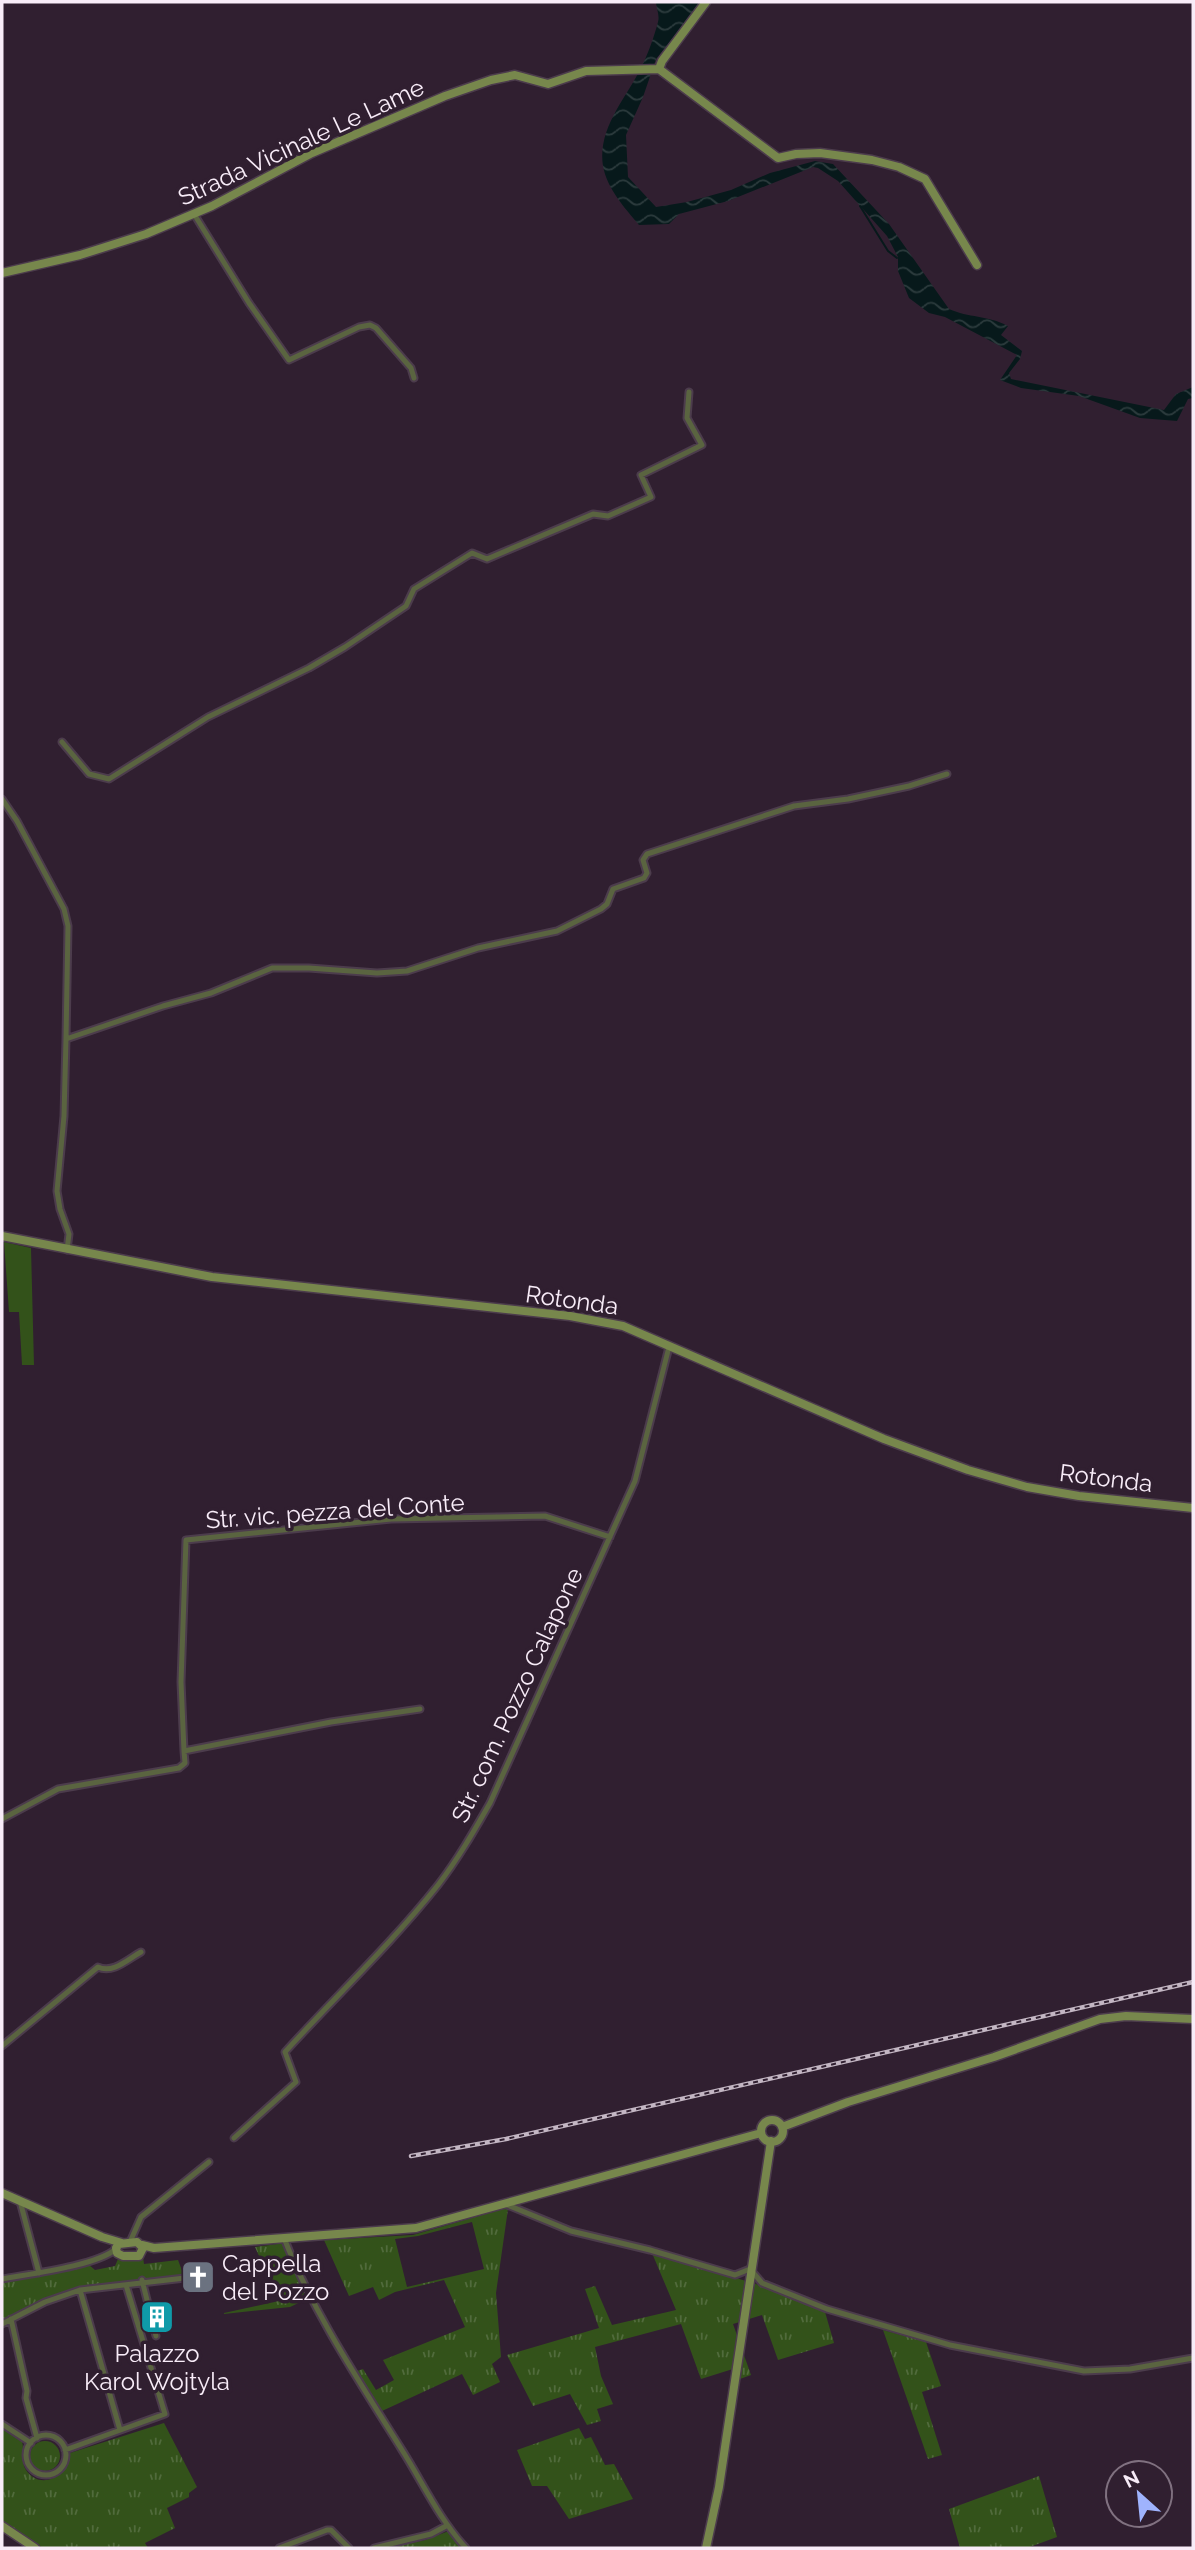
<svg xmlns="http://www.w3.org/2000/svg" width="1195" height="2550" font-family="Raleway,sans-serif">
  <defs>
    <pattern id="grass-tufts" width="24" height="20" patternUnits="userSpaceOnUse" patternTransform="scale(1.75)"><rect width="24" height="20" fill="#33521a"/><path d="M3 7l-1-3M5 7V3M7 7l1-3M15 17l-1-3M17 17v-4M19 17l1-3" fill="none" stroke="#516b3c"/></pattern>
    <pattern id="water-waves" width="16" height="10" patternUnits="userSpaceOnUse" patternTransform="scale(1.75)"><rect width="16" height="10" fill="#07191b"/><path d="M0 5q4-4 8 0t8 0" fill="none" stroke="#2c3b3d"/></pattern>
  </defs>
  <rect width="100%" height="100%" fill="#301f30"/>
  <!-- grass -->
  <path fill="url(#grass-tufts)" fill-rule="evenodd" d="M503 2209H508L496 2293 501 2357 492 2364 500 2382 473 2395 462 2374 382 2411 357 2371 363 2369 376 2390 394 2380 383 2360 465 2327 444 2280 395 2292 379 2300 373 2287 349 2296 324 2240 413 2235ZM472 2222 484 2269 407 2287 395 2239 418 2236Z
    M285 2243 297 2276 309 2298 290 2307 224 2314V2313L279 2301 255 2247Z
    M652 2253 756 2284 825 2312 834 2343 778 2360 762 2315 733 2324 751 2375 740 2379 736 2368 701 2379 681 2324 595 2347 601 2376 613 2404 597 2409 601 2421 587 2425 570 2394 533 2406 507 2355 599 2328 585 2289 595 2286 612 2325 676 2310Z
    M143 2257 144 2264 178 2260 184 2276 86 2285 39 2301 2 2321V2282L89 2265 95 2270 115 2266 118 2259 135 2260Z
    M883 2330 926 2342 941 2386 922 2392 942 2455 928 2459Z
    M164 2423 197 2487 189 2493V2497L167 2508 175 2528 145 2543 148 2548H43L2 2521V2429L22 2442C25 2452 20 2460 26 2470 41 2492 69 2475 70 2453Z
    M579 2428 585 2439 591 2437 605 2465 614 2464 633 2499 569 2519 547 2486H532L517 2450Z
    M30 2456a15 15 0 1 1 30 0a15 15 0 1 1-30 0Z
    M1039 2476 1057 2537 1027 2548H960L949 2509Z
    M449 2531 465 2548H390L425 2540Z"/>
  <!-- pitch -->
  <path fill="#33521a" d="M4 1242 31 1248 34 1365H22L19 1312H9Z"/>
  <!-- water -->
  <path fill="url(#water-waves)" d="M656 2H702L656 59 643 97 626 135 628 177 656 207 687 202 731 190 770 173 815 161 833 164 889 224 949 309C969 318 987 315 1008 326L1001 335 1022 351 1020 359 1009 373 1011 379 1164 410 1176 394 1193 387V398L1188 399 1177 421 1140 418 1079 396 1021 388 1000 380 1017 355 945 317 929 313 909 298 898 271V257L887 236 838 181 818 168 813 167 728 201 679 214 669 224 639 225C625 208 607 189 603 166 597 129 626 98 641 68 648 54 654 37 658 22 660 15 656 8 656 2Z"/>
  <g fill="none" stroke-linecap="round" stroke-linejoin="round">
    <!-- stream -->
    <path stroke="#07191b" stroke-width="2" d="M860 206 888 251 897 258"/>
    <!-- street casing -->
    <g stroke="#4c3c4c" stroke-width="9">
      <path id="street" d="M194 214 249 303 289 360 359 327 370 325 376 328 411 368 414 378
        M62 742 89 774 109 779 208 717 309 668 345 647 406 606 414 589 472 553 487 559 593 514 608 516 651 497 641 475 702 445 687 418 689 392
        M2 799 17 821 64 909 68 926 66 1039
        M67 1250 69 1234 60 1209 57 1191 64 1116 66 1039 163 1006 211 993 272 968H309L377 973 407 971 478 948 557 931 601 909 607 904 613 889 644 878 647 873 643 860 647 854 794 806 848 799 909 786 947 774
        M184 1751 181 1682 186 1540 391 1519 545 1516 610 1537
        M2 1819 58 1789 179 1768 185 1763 184 1751 331 1722 420 1709
        M2 2046 98 1967C113 1974 128 1959 141 1952
        M234 2138 296 2082 285 2052C336 1996 391 1944 438 1885 458 1859 474 1831 490 1803L635 1481 669 1347
        M20 2201 39 2273
        M505 2204 571 2231 650 2250 735 2275 750 2269 762 2283 827 2309 950 2345 1084 2371 1130 2369 1193 2358
        M284 2238C314 2314 359 2381 402 2450 423 2483 439 2519 466 2548
        M130 2242 141 2217 209 2162
        M2 2279C29 2274 96 2266 116 2249
        M142 2280 156 2336
        M80 2290 120 2430
        M11 2319 27 2391 26 2398 37 2438
        M2 2324 45 2302 80 2290 185 2278
        M2 2424 31 2443
        M26 2455a20 20 0 1 1 40 0a20 20 0 1 1-40 0Z
        M65 2450 165 2414 126 2285
        M279 2548 327 2530H331L349 2548
        M374 2548 431 2534 446 2526"/>
    </g>
    <!-- secondary casing -->
    <g stroke="#4c3c4c" stroke-width="11">
      <path id="secondary" d="M659 69 778 158 796 154 820 153 872 160 899 167 925 179 977 265
        M659 69 662 61 706 2
        M2 273 80 255 146 234 212 206 312 153 445 96 491 80 515 75 548 84 586 71 659 69
        M2 1236 212 1277 570 1316 623 1326 884 1439 968 1470 1027 1487 1079 1496 1193 1508
        M761 2131a11 11 0 1 1 22 0a11 11 0 1 1-22 0Z
        M782 2127 848 2102 994 2057 1100 2019 1126 2016 1193 2019
        M2 2193 102 2237 122 2243
        M137 2242 143 2248 139 2256H123L117 2253 116 2248 119 2244Z
        M142 2245 154 2248 416 2228 761 2133
        M2 2526 35 2548
        M706 2548 719 2487 771 2141"/>
    </g>
    <!-- street -->
    <use href="#street" stroke="#5a6440" stroke-width="5"/>
    <!-- secondary -->
    <use href="#secondary" stroke="#77874c" stroke-width="8"/>
    <!-- rail casing -->
    <g stroke="#c3b6c3" stroke-width="4.5">
      <path id="rail" d="M411 2156 506 2139 1193 1982"/>
    </g>
    <!-- rail -->
    <use href="#rail" stroke="#301f30" stroke-width="2" stroke-dasharray="5" stroke-linecap="butt"/>
  </g>
  <!-- icons -->
  <defs>
    <g id="church-square" transform="scale(1.75)"><rect x="-9" y="-9" width="18" height="18" rx="4" fill="#6b7280" stroke="#301f30"/><path d="M-1.2-6h2.4v3.5h3.3v2.4h-3.3V6h-2.4V-.1h-3.3v-2.4h3.3Z" fill="#fff"/></g>
    <g id="building-square" transform="scale(1.75)"><rect x="-9" y="-9" width="18" height="18" rx="4" fill="#0f9aa8" stroke="#301f30"/><path d="M-4-6H4V6H1V3H-1V6H-4ZM-2.5-4.3h1.7v1.8h-1.7ZM.8-4.3h1.7v1.8H.8ZM-2.5-1h1.7V.8h-1.7ZM.8-1h1.7V.8H.8Z" fill="#fff"/></g>
  </defs>
  <g fill-rule="evenodd">
    <use href="#church-square" x="198" y="2277"/>
    <use href="#building-square" x="157" y="2317"/>
  </g>
  <g text-anchor="middle" dominant-baseline="central" stroke-width="7" stroke-linejoin="round" paint-order="stroke">
    <!-- street labels -->
    <g font-size="24" fill="#f8ecf8" stroke="#301f30">
      <text transform="translate(301 142) rotate(-25)">Strada Vicinale Le Lame</text>
      <text transform="translate(572 1300) rotate(8)">Rotonda</text>
      <text transform="translate(1106 1478) rotate(7)">Rotonda</text>
      <text transform="translate(335 1511) rotate(-4)">Str. vic. pezza del Conte</text>
      <text transform="translate(517 1695) rotate(-65)">Str. com. Pozzo Calapone</text>
    </g>
    <!-- poi labels -->
    <g font-size="24" fill="#f8ecf8" stroke="#301f30" text-anchor="start">
      <text x="222" y="2263">Cappella<tspan x="222" dy="28">del Pozzo</tspan></text>
      <text x="157" y="2353" text-anchor="middle">Palazzo<tspan x="157" dy="28">Karol Wojtyla</tspan></text>
    </g>
  </g>
  <!-- border -->
  <rect width="1195" height="2550" fill="none" stroke="#f8ecf8" stroke-width="7"/>
  <!-- north arrow -->
  <g transform="translate(1139 2494) rotate(333)"><circle r="33" fill="#301f30" stroke="#807180" stroke-width="2"/>
  <path d="M0-5L12 26L0 18L-12 26Z" fill="#9fb3fd"/>
  <text y="-10" font-size="19" font-weight="bold" text-anchor="middle" fill="#f8ecf8">N</text>
  </g>
</svg>
